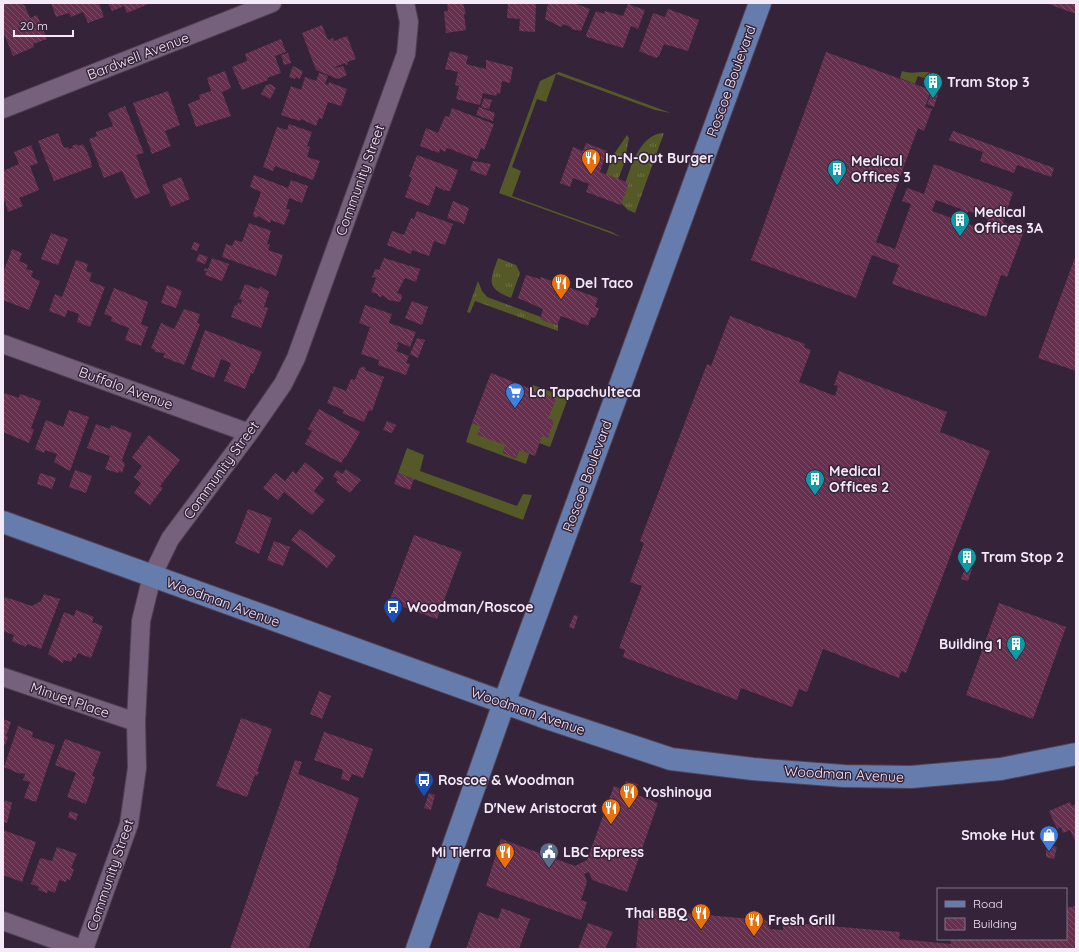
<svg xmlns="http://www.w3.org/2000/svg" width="1079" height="952" font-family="Quicksand,sans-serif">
  <defs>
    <pattern id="grass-tufts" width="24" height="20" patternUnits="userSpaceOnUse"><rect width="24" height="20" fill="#555927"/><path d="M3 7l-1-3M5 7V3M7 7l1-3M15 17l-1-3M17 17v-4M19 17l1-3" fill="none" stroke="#6e7147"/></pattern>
    <pattern id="building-back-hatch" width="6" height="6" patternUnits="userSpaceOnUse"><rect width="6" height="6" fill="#662f4d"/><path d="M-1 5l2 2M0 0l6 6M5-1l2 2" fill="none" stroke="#7c4d67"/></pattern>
  </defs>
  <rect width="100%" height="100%" fill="#35233a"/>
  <!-- grass -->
  <path fill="url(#grass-tufts)" d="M664 133 635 213 628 210 621 203V197C628 177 637 133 664 133Z
    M627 135 629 138 624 164 617 182 605 178 612 157Z
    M498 258 516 265 520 273 511 298C485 288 490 281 498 258Z
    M478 281 482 291 487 297 541 317 540 319 557 325 558 324V331L475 301 470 313 467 312Z"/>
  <!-- garden -->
  <path fill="#555927" d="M902 71C913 75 923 70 932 73V80L941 83 938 93 928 90 931 81 918 76 915 84 900 78Z
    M559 72 671 113 655 110 556 74 546 102 537 99 512 167 521 171 512 196 612 232 621 237 499 193 540 81Z
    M533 385 568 398 550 447 534 441 554 421 543 417 529 395Z
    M472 423 486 428 507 440 503 453 516 458 521 445 531 448 526 464 466 442Z
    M407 448 424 455 420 471 517 506 523 494 532 495 523 520 398 473Z"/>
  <!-- building -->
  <path fill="url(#building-back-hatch)" fill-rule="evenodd" d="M3 3H20L25 6 30 18 37 15 47 39 33 44 34 47 13 56 3 31Z
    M51 3H99L104 17 88 23 83 12 71 17 69 13 56 17Z
    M108 3H151L127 13 124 6 112 11Z
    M447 3H463L466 14H464L466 30 446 33 444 11H448Z
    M508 3H536L535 32 519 31 520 19 507 18Z
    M548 3H574L590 9 581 31 571 29 572 28 563 24 562 27 559 26 545 19Z
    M1046 3H1076V14Z
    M628 4 645 10 638 29 631 26 623 48 587 37 586 35 596 11 604 14 605 11 623 16Z
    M668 9 699 20 688 51 664 44 659 56 656 58 639 51 653 13 665 17Z
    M322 25 328 40 333 38 334 41 347 36 356 59 347 62 348 64 346 65 345 63 335 67 336 68 343 66 347 75 338 79 316 70 302 33Z
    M281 39 286 52 275 56 281 73 267 78 268 80 242 90 232 67 247 61 245 54Z
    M450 51 468 56 466 64 486 69V60L513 67 510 83 502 81 500 94 497 93 496 96 483 93 480 105 456 99 459 86 455 85 458 72 445 69Z
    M826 52 931 90 925 107 932 109 924 131 918 128 876 242 895 249 911 204 902 201 907 188 924 194 934 164 1013 192 1003 222 1026 230 1024 231 1007 277 1001 275 986 317 892 284 899 265 872 255 856 298 751 260ZM936 200 961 209 957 220 932 211ZM968 211 988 219 984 230 964 222Z
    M288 53 291 63 284 65 281 55Z
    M293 66 303 71 300 79 296 77 295 79 289 77Z
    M225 71 231 88 222 92 231 116 196 127 188 104 200 99 199 95 211 91 207 78Z
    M319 73 328 76 325 84 328 85 329 82 347 89 341 106 328 102 322 119 319 118 316 126 301 119 300 121 281 115 291 86 301 90 305 77 316 81Z
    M270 84 276 88 270 99 261 94 266 85Z
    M168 91 180 125 165 131 171 146 152 154 133 103Z
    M932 92 938 94 934 107 927 104Z
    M484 98 492 100 489 109 481 107Z
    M125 106 144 153 136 155 150 193 135 199 122 171 104 178 89 139 97 136 96 132 113 126 108 113Z
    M479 107 495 113 493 121 476 115Z
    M452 108 494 124 484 150 481 148 477 159 447 148 445 152 440 149 439 153 420 146 426 128 438 133 445 116 449 117Z
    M289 124 312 132 307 146 310 147 307 157 320 161 313 180 275 166 273 171 263 167 277 127 287 130Z
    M953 131 1054 168 1051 177 1017 165 1014 173 980 161 983 152 949 140Z
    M58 133 64 148 68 147 69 149 73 148 72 146 77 144 78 146 83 144 90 158 92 167 54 181 38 141Z
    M586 143 607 151 600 172 629 183 621 205 586 192 589 184 573 178 570 187 560 183 573 147 583 151Z
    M31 145 38 163 30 166 39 190 19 198 23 206 8 212 5 201 3 202V171L19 164 14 152Z
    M417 155 458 170 450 191 445 190V191L436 186 429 206 405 197 412 178 409 176Z
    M473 161 491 164 486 176 470 170Z
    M254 175 288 188 291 180 308 186 302 203 289 198 286 209 290 210 284 225 271 220 270 223 258 216 257 218 254 217 253 214 261 192 250 187Z
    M181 177 190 199 171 207 162 185Z
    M453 201 469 208 464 224 447 218Z
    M417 211 453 224 445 245 434 241 429 256 412 250 411 254 387 245 392 231 404 235 411 218 414 219Z
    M249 223 271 231 267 244 270 245 268 250 283 255 276 276 222 257 226 244 232 246 235 240 242 242Z
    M51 233 68 239 58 265 41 259Z
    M194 242 200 244 197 251 191 249Z
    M12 249 22 253 19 261 28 265 26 269 33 271 31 277 40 281 29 310 3 300V273Z
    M199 254 208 257 205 264 196 261Z
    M1076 255V371L1038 358Z
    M212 258 229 264 222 281 205 275 207 271H204L205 268 208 269Z
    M384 258 420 269 416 282 405 278 397 293 401 294 402 297 400 302 389 300 382 295 381 297 378 296V294L371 292 376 278 372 277 375 269 379 270Z
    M76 260 88 264 86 271 92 273 89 281 105 287 90 327 77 322 79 314 68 310 65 317 49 311 55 294 62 297Z
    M526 275 540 279 541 277 598 298 595 307 599 308 595 318 591 317 588 326 561 316 557 325 540 319 543 309 518 298Z
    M245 284 259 289 260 286 269 292 264 307 268 308 261 328 231 317 235 305 237 306 238 302 241 304 242 300 239 299Z
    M167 285 182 291 176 308 161 303Z
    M114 288 148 302 141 324 148 327 141 346 125 340 129 328 111 321 112 317 104 314Z
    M412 301 428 307 422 325 405 318Z
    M365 305 392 314 389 323 416 332 410 347 398 342 397 344 399 345 396 351 409 356 406 363 410 364 406 375 378 365 379 360 361 354 370 327 359 323Z
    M184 309 200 314 197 323 200 324 184 365 163 357 165 353 155 352V350L151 348 161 323 174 329Z
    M730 316 805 344 804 347 811 350 799 382 835 396 838 386 834 385 839 371 947 412 940 432 990 451 906 673 901 671 899 678 823 649 807 692 799 689 792 707 741 688 737 700 623 657 625 650 619 648 642 586 630 582 644 543 640 541 707 364 711 366Z
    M205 330 262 352 253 374 251 373 245 389 224 381 231 363 221 359 214 378 191 369Z
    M417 338 425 340 418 358 410 354Z
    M362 366 366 368 365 370 384 377 372 411 369 410 364 422 342 413 344 410 327 403 334 386 346 391 351 379 355 380 360 367 362 368Z
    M491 373 556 399 548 419 554 421 548 438 542 436 535 456 519 450 516 458 503 453 505 445 477 435 481 426 472 423Z
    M5 393 19 398 20 394 41 401 31 428 34 430 29 443 3 432V398Z
    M319 409 360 432 346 457H345L341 463 305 444 312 431 308 429Z
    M69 410 89 417 70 471 54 462 57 454 45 450 44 453 35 449 46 420 63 427Z
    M387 421 396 425 392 433 383 430Z
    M96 424 110 429 111 425 132 433 122 460 125 464 122 473 119 471 118 473 105 469 110 456 87 448Z
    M149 435 180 460 160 486 163 488 150 505 134 493 141 483 134 477 142 466 132 457Z
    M305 462 324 478 314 491 325 500 312 515 284 492 278 500 263 488 275 473 285 481 293 471 296 474Z
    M346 469 361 480 350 493 336 482 338 480 333 476 337 470 342 474Z
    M75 470 92 476 86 493 69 487Z
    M40 473 56 478 52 489 37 484Z
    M398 473 414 479 410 490 394 484Z
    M248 509 272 518 259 554 235 543Z
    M300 529 336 556 327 568 291 540Z
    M414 535 462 552 437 619 389 602Z
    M274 541 290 547 283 566 267 560Z
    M966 566 972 569 968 581 961 579Z
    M44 594 60 599 41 649 27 644 26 647 12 641 14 635 3 631V603L5 597 32 606 41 601Z
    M999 603 1066 627 1033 719 966 695Z
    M76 610 94 617 92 622 103 626 91 658 78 653 76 658 73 657 71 662 64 660 63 663 48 654 64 612 74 616Z
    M574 615 578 616 574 629 569 627Z
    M319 691 331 696 322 719 310 714Z
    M241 718 272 729 257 771 259 772 257 776 255 775 247 797 216 786Z
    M3 719 11 722 6 736 8 737 5 745 3 744Z
    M18 726 33 732 32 737 55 745 36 802 24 798 30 782 23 780 25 774 21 773 20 774 4 767Z
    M324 732 373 749 363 778 352 774 349 781 341 779 343 770 314 760Z
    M65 739 101 752 92 776 95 777 86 804 67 797 76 773 55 765Z
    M295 760 302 762 298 774 359 798 336 868H337L308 949H230Z
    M626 781 638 784 636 789 625 785Z
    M614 786 658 803 627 892 592 880 589 872 584 874 587 882 581 900 587 902 581 920 486 886 501 839 575 866 587 860Z
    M429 793 435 795 431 810 424 808Z
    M5 800 12 803 7 823 3 822V807Z
    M1070 802 1072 806 1076 804V843L1070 830 1063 833 1061 827 1057 829 1049 811Z
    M70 811 78 814 76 820 68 817Z
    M3 830 36 842 22 882 3 875Z
    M1049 845 1057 847 1054 859 1046 857V849H1048Z
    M57 847 77 854 71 868 74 869 70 880 67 879 66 882 59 880 55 893 48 890 47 893 38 890 39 887 31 884 40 858 52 861Z
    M1076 906V949H636L639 917H641L642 909 771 921 770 929 783 930V922L900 932 899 939 951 944 950 939H1066V908Z
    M502 908 530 919 519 949H466L479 912 498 919Z
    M588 923 613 932 605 949H578Z"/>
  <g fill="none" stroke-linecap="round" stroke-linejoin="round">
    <!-- street casing -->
    <g stroke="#504154" stroke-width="20">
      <path id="street" d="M3 109 272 3
        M3 344 249 433
        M3 677 136 722
        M3 921 81 949
        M84 949 129 824 137 768 136 722 141 621 152 576 170 539 249 433 283 384 296 358 406 54 409 22 405 3"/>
    </g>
    <!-- primary casing -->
    <g stroke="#504154" stroke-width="24">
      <path id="primary" d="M3 522 541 716 671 759 753 769 844 776 911 777 1001 769 1076 754
        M417 949 504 703 760 3"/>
    </g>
    <!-- street -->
    <use href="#street" stroke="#75617b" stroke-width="18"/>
    <!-- primary -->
    <use href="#primary" stroke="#667cad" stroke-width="22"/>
  </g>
  <!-- icons -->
  <defs>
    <g id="building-pin" transform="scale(1)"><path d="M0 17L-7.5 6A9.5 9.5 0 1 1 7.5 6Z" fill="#0f9aa8" stroke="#35233a"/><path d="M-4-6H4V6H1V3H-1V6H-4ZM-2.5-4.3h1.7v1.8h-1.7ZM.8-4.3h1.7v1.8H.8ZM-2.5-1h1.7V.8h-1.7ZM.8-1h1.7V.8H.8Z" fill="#fff"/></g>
    <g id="restaurant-pin" transform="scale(1)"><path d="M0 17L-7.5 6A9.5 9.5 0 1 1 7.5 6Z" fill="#e8710a" stroke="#35233a"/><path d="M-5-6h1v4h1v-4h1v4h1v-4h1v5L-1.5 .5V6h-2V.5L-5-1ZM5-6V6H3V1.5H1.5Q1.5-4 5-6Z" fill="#fff"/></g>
    <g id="supermarket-pin" transform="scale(1)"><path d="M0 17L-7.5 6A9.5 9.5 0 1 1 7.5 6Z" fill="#3f7fe0" stroke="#35233a"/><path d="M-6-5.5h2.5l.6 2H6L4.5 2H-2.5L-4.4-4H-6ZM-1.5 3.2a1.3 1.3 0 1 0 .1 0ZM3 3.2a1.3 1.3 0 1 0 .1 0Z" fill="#fff"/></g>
    <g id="bus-pin" transform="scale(1)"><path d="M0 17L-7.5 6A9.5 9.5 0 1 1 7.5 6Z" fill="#1a4fb4" stroke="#35233a"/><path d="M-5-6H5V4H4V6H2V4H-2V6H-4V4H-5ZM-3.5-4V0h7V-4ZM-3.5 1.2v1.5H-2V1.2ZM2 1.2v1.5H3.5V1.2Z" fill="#fff"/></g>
    <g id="shop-pin" transform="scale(1)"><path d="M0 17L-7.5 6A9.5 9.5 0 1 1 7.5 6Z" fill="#3f7fe0" stroke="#35233a"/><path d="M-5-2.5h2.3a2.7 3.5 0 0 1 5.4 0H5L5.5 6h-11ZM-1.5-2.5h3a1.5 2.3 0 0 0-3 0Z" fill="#fff"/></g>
    <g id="civic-pin" transform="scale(1)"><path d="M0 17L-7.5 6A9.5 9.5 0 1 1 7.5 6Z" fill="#5c6f8a" stroke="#35233a"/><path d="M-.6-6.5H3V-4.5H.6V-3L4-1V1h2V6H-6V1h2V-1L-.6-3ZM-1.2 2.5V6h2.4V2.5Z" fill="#fff"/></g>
  </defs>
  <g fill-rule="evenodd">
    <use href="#building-pin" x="933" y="82"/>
    <use href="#restaurant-pin" x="591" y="158"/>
    <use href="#building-pin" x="837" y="169"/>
    <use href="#building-pin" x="960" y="220"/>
    <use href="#restaurant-pin" x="561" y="283"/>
    <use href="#supermarket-pin" x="515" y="392"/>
    <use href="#building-pin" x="815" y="479"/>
    <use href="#building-pin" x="967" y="557"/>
    <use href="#bus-pin" x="393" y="607"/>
    <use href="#building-pin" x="1016" y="644"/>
    <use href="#bus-pin" x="424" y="780"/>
    <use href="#restaurant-pin" x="629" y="792"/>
    <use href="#restaurant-pin" x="611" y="808"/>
    <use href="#shop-pin" x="1049" y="835"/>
    <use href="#restaurant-pin" x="505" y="852"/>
    <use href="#civic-pin" x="549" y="852"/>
    <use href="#restaurant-pin" x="701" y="913"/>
    <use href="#restaurant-pin" x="754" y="920"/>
  </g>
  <g text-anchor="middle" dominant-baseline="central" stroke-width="3" stroke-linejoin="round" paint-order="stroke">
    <!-- street labels -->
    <g font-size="14" fill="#f4e9f7" stroke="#35233a">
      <text transform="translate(138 56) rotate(-21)">Bardwell Avenue</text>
      <text transform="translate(731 81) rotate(-70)">Roscoe Boulevard</text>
      <text transform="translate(360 180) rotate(-70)">Community Street</text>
      <text transform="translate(126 388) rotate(20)">Buffalo Avenue</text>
      <text transform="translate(221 470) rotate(-54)">Community Street</text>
      <text transform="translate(587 476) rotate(-70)">Roscoe Boulevard</text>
      <text transform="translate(223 602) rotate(20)">Woodman Avenue</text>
      <text transform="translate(70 700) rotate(19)">Minuet Place</text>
      <text transform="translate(528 711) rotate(19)">Woodman Avenue</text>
      <text transform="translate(844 774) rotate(3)">Woodman Avenue</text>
      <text transform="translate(110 875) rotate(-71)">Community Street</text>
    </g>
    <!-- poi labels -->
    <g font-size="14" font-weight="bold" fill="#f4e9f7" stroke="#35233a" text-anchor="start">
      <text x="947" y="82">Tram Stop 3</text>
      <text x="605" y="158">In-N-Out Burger</text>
      <text x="851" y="161">Medical<tspan x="851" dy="16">Offices 3</tspan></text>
      <text x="974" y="212">Medical<tspan x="974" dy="16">Offices 3A</tspan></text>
      <text x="575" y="283">Del Taco</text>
      <text x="529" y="392">La Tapachulteca</text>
      <text x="829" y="471">Medical<tspan x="829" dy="16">Offices 2</tspan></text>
      <text x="981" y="557">Tram Stop 2</text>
      <text x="407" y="607">Woodman/Roscoe</text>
      <text x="1002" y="644" text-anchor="end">Building 1</text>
      <text x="438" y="780">Roscoe &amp; Woodman</text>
      <text x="643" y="792">Yoshinoya</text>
      <text x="597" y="808" text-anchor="end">D'New Aristocrat</text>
      <text x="1035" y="835" text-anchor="end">Smoke Hut</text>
      <text x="491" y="852" text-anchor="end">Mi Tierra</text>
      <text x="563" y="852">LBC Express</text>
      <text x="687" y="913" text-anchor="end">Thai BBQ</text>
      <text x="768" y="920">Fresh Grill</text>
    </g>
  </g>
  <!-- border -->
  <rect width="1079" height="952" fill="none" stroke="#f4e9f7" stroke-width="8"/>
  <!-- legend -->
  <rect x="937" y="888" width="130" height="52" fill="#35233a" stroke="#817286"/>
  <rect x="945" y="901" width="20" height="6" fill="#667cad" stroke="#817286"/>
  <text x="973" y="908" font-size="12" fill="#f4e9f7">Road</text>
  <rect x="945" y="918" width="20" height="12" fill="url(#building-back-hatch)" stroke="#817286"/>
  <text x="973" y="928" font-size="12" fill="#f4e9f7">Building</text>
  <!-- scale -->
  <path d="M14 30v6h59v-6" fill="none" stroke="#f4e9f7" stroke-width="2"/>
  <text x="20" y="30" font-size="12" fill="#f4e9f7" stroke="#35233a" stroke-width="3" paint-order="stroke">20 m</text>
</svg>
